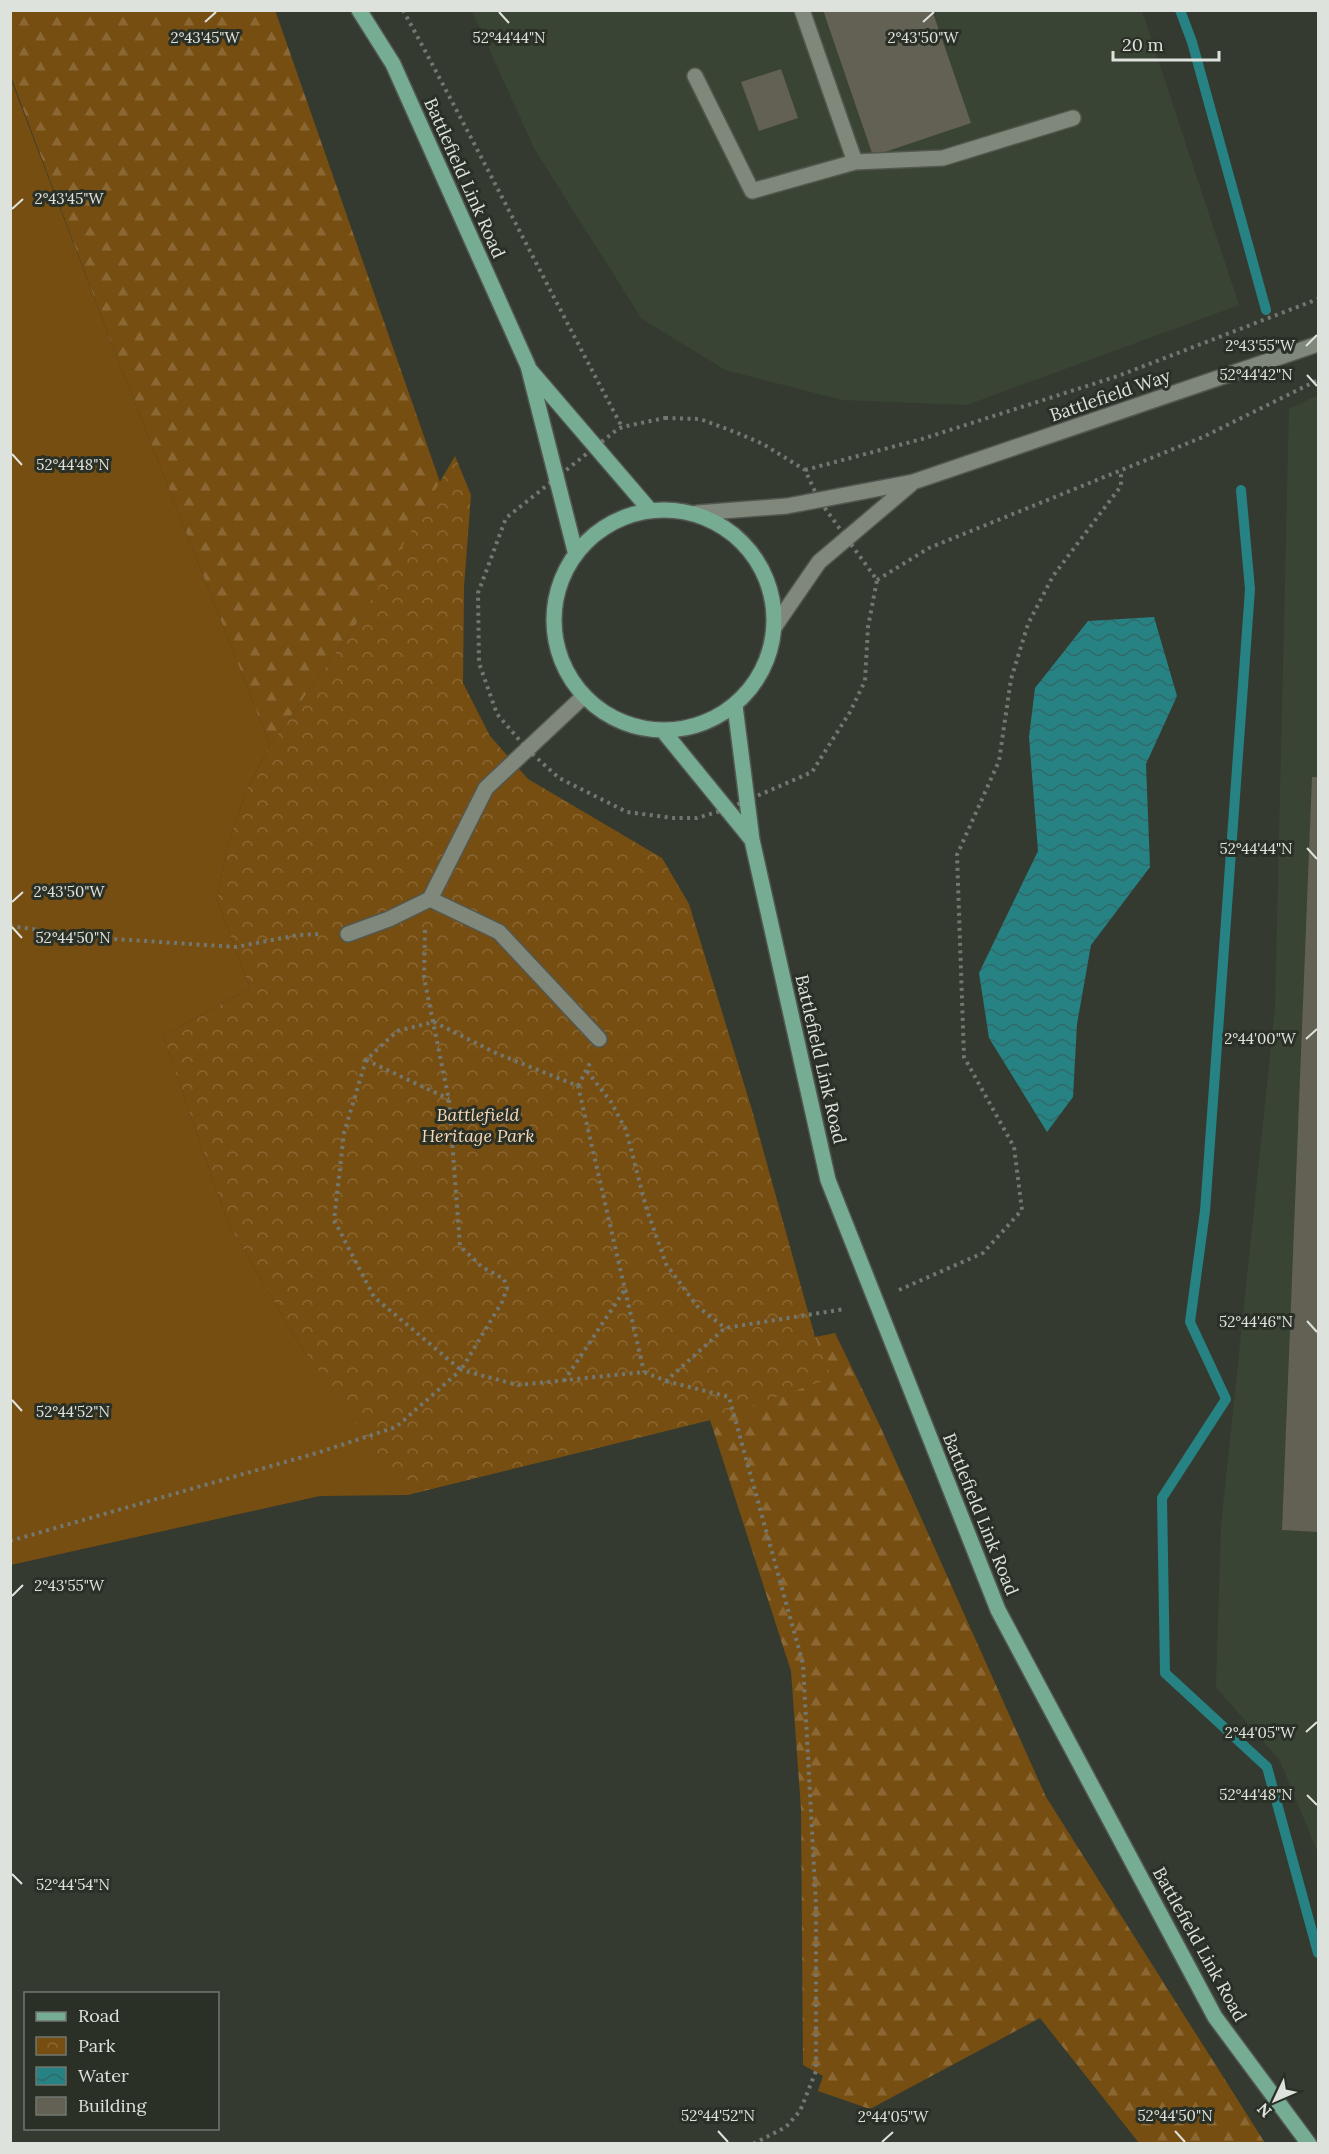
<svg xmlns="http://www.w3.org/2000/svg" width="1329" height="2154" font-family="Lora,serif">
  <defs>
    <pattern id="forest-firs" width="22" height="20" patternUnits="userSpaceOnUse" patternTransform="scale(1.5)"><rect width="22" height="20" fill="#774e11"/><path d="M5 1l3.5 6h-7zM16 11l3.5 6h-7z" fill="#8a6733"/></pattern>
    <pattern id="park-crowns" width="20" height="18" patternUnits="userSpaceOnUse" patternTransform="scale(1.5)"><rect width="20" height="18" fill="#774e11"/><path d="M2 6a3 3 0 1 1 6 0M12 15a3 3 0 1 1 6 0" fill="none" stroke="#8a6733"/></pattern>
    <pattern id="water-waves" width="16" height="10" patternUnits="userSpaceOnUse" patternTransform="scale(1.5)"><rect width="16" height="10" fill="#268283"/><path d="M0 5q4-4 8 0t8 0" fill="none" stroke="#326969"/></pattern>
  </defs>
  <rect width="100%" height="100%" fill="#343a30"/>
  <!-- built -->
  <path fill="#3a4434" d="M472 11H1142L1239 305 967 405 842 400 725 370 641 318 534 148Z
    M1318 395V1853L1280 1761 1216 1687 1221 1526 1275 1008 1289 409Z"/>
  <!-- green -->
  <path fill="#774e11" d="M10 77 113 347 270 745 246 791 227 847 217 900 250 988 163 1036 228 1223 296 1339 407 1495 320 1496 11 1565Z"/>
  <!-- forest -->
  <path fill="url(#forest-firs)" d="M275 10 441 485 360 619 270 745 113 347 11 77V11Z
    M361 1333 791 1342 835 1333 880 1426 1046 1797 1265 2143H1139L1040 2018 870 2109 818 2091 823 2076 803 2065 801 1809 791 1671 710 1420 407 1495 308 1356Z"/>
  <!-- park -->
  <path fill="url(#park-crowns)" d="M455 456 471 495 464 587 463 683 490 736 528 779 662 858 689 904 752 1110 815 1337 832 1378 710 1420 407 1495 296 1339 228 1223 163 1036 250 988 217 900 227 847 246 791 270 745 360 619Z"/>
  <!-- water -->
  <path fill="url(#water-waves)" d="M1154 617 1177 696 1146 764 1150 867 1091 945 1077 1024 1073 1097 1047 1132 989 1038 979 973 1038 851 1029 737 1035 688 1088 621Z"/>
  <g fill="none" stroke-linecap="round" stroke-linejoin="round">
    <!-- stream -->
    <path stroke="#268283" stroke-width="10" d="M1180 10 1192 42 1266 310
      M1241 490 1250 589 1205 1211 1190 1322 1226 1399 1162 1498 1165 1673 1267 1767 1318 1953"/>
  </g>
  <!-- building -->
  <path fill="#626154" d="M823 10H932L971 123 873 156Z
    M781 69 798 118 759 131 741 82Z
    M1312 777H1318V1532L1282 1530Z"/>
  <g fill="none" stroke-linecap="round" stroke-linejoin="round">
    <!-- service casing -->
    <g stroke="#52574f" stroke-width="18">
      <path id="service" d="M802 10 855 162 943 158 1073 118
        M695 76 752 191 855 162
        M584 696 486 788 430 899 499 932 599 1039
        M348 934 389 919 430 899"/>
    </g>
    <!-- tertiary casing -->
    <g stroke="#52574f" stroke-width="18">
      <path id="tertiary" d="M697 513 787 506 913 482 1318 344
        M775 626 819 562 911 484"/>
    </g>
    <!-- primary casing -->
    <g stroke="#52574f" stroke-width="18">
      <path id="primary" d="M359 10 393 64 528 366 575 551
        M529 369 649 509
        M554 620a110 110 0 1 1 220 0a110 110 0 1 1-220 0Z
        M735 706 752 840 828 1180 998 1610 1215 2017 1309 2144
        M664 732 752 840"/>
    </g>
    <!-- path -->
    <path stroke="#72776f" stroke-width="4" stroke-dasharray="3 4.5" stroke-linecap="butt" d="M403 10C478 148 548 288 622 427
      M665 418 700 419 735 432 763 444 805 470 819 500 877 580 868 627 865 681 850 712 812 772 727 809 697 818H673L627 812 559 778 528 750 497 714 479 663 478 593 506 518 614 432 622 427Z
      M805 470 922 439 1118 376 1318 299
      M877 580 929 548 1203 437 1318 380
      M10 926 100 938 236 947 298 935 322 934
      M425 930 424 978 449 1100 460 1246 482 1267 504 1279 507 1288 502 1302 461 1370 374 1297 334 1220 344 1133 366 1060 397 1031 434 1022 498 1054 578 1086 644 1372
      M366 1060 449 1099
      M587 1071 611 1102 626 1130 646 1207 666 1264 697 1306 725 1328
      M578 1086 590 1063
      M899 1290 983 1253 1022 1210 1014 1147 964 1057 957 855 999 761 1011 679 1028 624 1053 576 1121 486V470
      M564 1381 624 1291
      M666 1381 729 1397 803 1664 816 1905V2071L800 2111 786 2127 753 2144
      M10 1541 320 1452 396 1427 461 1370 518 1385 644 1372 666 1381 725 1328 845 1309"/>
    <!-- service -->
    <use href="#service" stroke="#80877b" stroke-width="15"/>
    <!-- tertiary -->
    <use href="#tertiary" stroke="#80877b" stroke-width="15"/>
    <!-- primary -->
    <use href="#primary" stroke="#76ad92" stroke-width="15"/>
  </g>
  <!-- ticks -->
  <path fill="none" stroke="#dee2dc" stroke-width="2" d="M499 12 509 23M205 22 216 12M923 22 934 12M12 209 23 199M1306 346 1317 335M1307 375 1317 386M12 454 22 465M1307 848 1317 859M12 902 23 892M12 927 22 938M1306 1039 1317 1029M1307 1321 1317 1332M12 1400 22 1411M12 1596 23 1585M1306 1732 1317 1722M1307 1795 1317 1805M12 1874 22 1884M718 2131 728 2142M1175 2131 1185 2142M882 2142 893 2132"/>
  <g text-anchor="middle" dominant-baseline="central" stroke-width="6" stroke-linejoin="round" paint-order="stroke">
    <!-- street labels -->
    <g font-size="18" fill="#dee2dc" stroke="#2a3026">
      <text transform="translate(465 178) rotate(66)">Battlefield Link Road</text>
      <text transform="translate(1110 395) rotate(-19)">Battlefield Way</text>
      <text transform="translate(821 1059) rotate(77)">Battlefield Link Road</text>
      <text transform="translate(981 1514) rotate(68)">Battlefield Link Road</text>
      <text transform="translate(1200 1944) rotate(61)">Battlefield Link Road</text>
    </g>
    <!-- park labels -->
    <g font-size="18" font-style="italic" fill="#f6d9b8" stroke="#2a3026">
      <text x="478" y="1114">Battlefield<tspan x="478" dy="21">Heritage Park</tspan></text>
    </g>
  </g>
  <g font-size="15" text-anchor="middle" fill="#dee2dc" stroke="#2a3026" stroke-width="6" stroke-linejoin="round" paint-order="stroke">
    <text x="205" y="43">2°43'45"W</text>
    <text x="923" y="43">2°43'50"W</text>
    <text x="509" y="43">52°44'44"N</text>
    <text x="69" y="204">2°43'45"W</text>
    <text x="1260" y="351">2°43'55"W</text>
    <text x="1256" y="380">52°44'42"N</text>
    <text x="73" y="470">52°44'48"N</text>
    <text x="1256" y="854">52°44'44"N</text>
    <text x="69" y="897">2°43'50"W</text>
    <text x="73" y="943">52°44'50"N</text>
    <text x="1260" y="1044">2°44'00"W</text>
    <text x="1256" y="1327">52°44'46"N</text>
    <text x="73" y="1417">52°44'52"N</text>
    <text x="69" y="1591">2°43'55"W</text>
    <text x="1260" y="1738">2°44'05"W</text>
    <text x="1256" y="1800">52°44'48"N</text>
    <text x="73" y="1890">52°44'54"N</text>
    <text x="718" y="2121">52°44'52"N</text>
    <text x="1175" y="2121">52°44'50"N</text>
    <text x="893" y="2122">2°44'05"W</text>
  </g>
  <!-- border -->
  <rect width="1329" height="2154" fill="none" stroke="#dee2dc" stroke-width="24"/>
  <!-- legend -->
  <rect x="24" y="1992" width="195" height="138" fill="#2a3026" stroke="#72776f" stroke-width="1.5"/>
  <rect x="36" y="2012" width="30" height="9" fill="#76ad92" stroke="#72776f" stroke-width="1.5"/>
  <text x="78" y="2022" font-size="18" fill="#dee2dc">Road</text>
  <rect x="36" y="2037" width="30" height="18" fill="url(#park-crowns)" stroke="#72776f" stroke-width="1.5"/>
  <text x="78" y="2052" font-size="18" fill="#dee2dc">Park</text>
  <rect x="36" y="2067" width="30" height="18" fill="url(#water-waves)" stroke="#72776f" stroke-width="1.5"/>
  <text x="78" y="2082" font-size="18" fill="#dee2dc">Water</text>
  <rect x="36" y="2097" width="30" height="18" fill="#626154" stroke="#72776f" stroke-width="1.5"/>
  <text x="78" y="2112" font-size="18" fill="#dee2dc">Building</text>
  <!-- north arrow -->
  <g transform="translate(1275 2100) rotate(226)" stroke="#2a3026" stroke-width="4.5" paint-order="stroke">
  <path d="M0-4.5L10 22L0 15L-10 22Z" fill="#dee2dc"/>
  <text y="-9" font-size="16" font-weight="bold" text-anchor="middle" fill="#dee2dc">N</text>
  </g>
  <!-- scale -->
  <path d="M1113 51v9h106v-9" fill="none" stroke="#dee2dc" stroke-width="3"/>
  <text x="1122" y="51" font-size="18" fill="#dee2dc" stroke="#2a3026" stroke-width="4.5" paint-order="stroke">20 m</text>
</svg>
